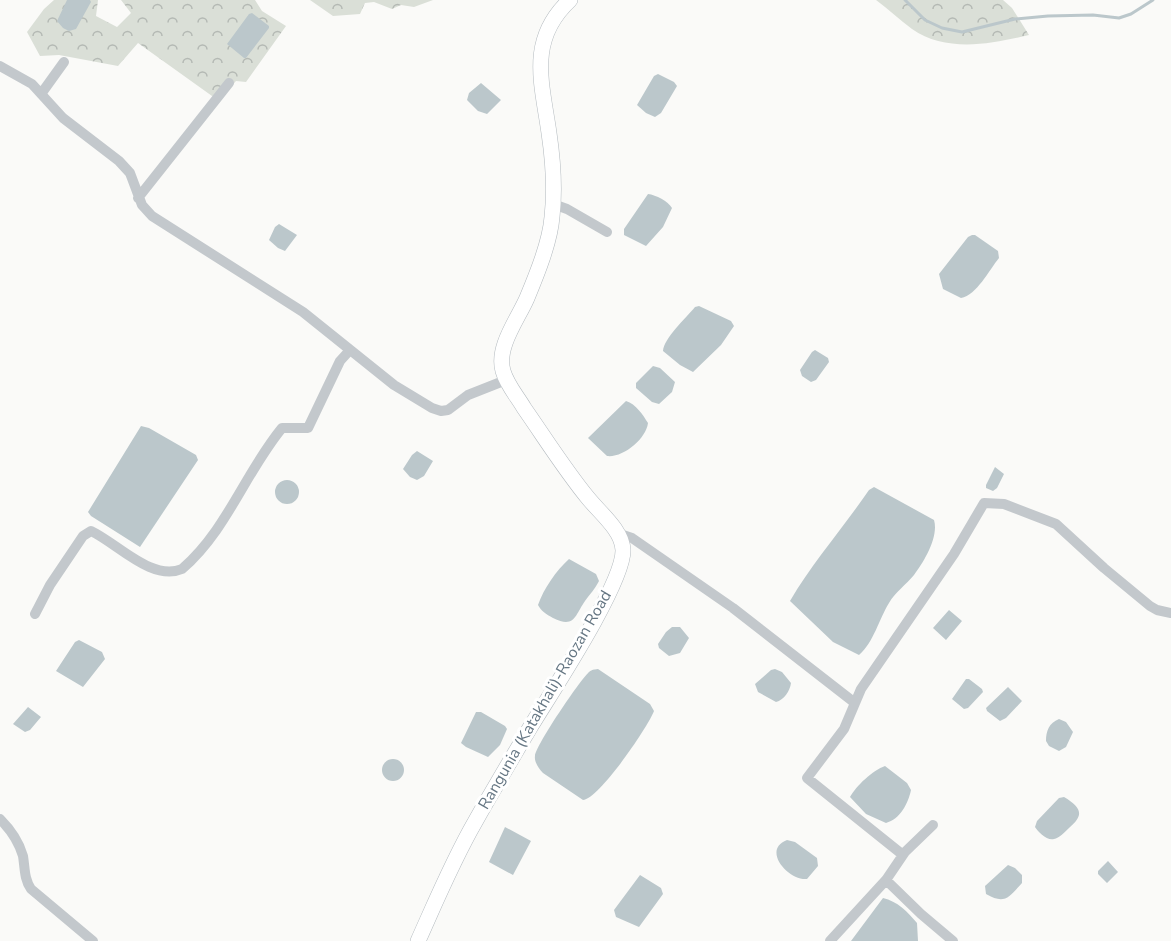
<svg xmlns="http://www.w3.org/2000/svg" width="1171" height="941" font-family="'Nunito Sans',sans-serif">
  <defs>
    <pattern id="forest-crowns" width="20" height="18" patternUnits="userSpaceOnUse" patternTransform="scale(1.5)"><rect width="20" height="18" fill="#dadfd7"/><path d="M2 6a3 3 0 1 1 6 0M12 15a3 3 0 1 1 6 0" fill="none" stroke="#b4b9b4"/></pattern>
  </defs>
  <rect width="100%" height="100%" fill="#fafaf8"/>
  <!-- forest -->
  <path fill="url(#forest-crowns)" d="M54 0H98L96 16 117 27 131 13 121 0H255L262 11 286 26 246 82 236 81 219 101 138 43 118 66 59 55 40 56 27 32 44 9Z
    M310 0H433L414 7 401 5 392 9 374 2 365 3 360 14 333 16Z
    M876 0H1003L1012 8 1029 35C992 44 946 53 912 29 900 20 888 9 876 0Z"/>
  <!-- water -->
  <path fill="#bbc7cb" d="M67 0H90L91 2 76 29 69 31 63 28 57 21Z
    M252 13 269 26V28L246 58H244L227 44 249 14Z
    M658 74 674 82 677 86 661 113 655 117 646 113 637 105 654 76Z
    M481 83 501 100 487 114 478 111 467 100 469 93Z
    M648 194C656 195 668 201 672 208L663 227 646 246 624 235V229Z
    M279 224 297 235 285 251 278 248 269 240 275 227Z
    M972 235H975L998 251 999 258C989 270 977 295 961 298L943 289 939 274 968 237Z
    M699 306 731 321 734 326 721 345 693 372 680 365 663 351C664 338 686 318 695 307Z
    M815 350 828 358 829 362 816 380 811 382 802 376 800 370 812 352Z
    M653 366 660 368 675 382 672 392 659 404 652 402 636 388V383Z
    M626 401C636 404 643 415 648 423 646 439 623 458 607 456L588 438Z
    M141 426 149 428 196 455 198 460 140 547 91 516 88 512Z
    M417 451 433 461 424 476 417 480 410 477 403 469 412 455Z
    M995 467 1004 474 997 488 993 491 986 488V485Z
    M275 492a12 12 0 1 1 24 0a12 12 0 1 1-24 0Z
    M874 487 934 520C939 537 924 562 914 575 906 585 895 592 889 603 879 619 874 642 859 655L833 642 790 601C813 562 843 528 869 490Z
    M569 559 596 574 599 581C595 589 590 594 585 601 575 615 575 629 553 618 546 614 541 611 538 605 544 588 556 571 569 559Z
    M949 610 962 621 946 640 933 628Z
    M672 627H680L689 638 680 653 669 656 659 648 658 644 666 632Z
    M79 640 102 652 105 659 83 687 56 671 75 642Z
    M598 669 650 704 654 711C648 727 599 799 583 800L543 773C539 769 534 762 535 756 536 745 580 680 589 672 593 669 593 670 598 669Z
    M775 669 782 672 791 683C790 691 784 700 776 702L758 692 755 684 771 670Z
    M966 679H969L982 689 983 692 968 708 964 709 952 699Z
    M1008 687 1022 701 1006 718 1000 721 987 711 986 708Z
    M28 707 41 717 30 730 25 732 13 724Z
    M476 712H481L505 726 507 729 500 745 488 757 466 747 461 743Z
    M1059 719 1066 722 1073 732 1066 747 1059 751 1049 746 1046 741C1046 731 1049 723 1059 719Z
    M382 770a11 11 0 1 1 22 0a11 11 0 1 1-22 0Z
    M885 766 907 783 911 790C908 804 900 819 886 823L866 814 850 797C856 786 873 770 885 766Z
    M1064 797C1081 807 1085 815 1069 828 1065 832 1059 838 1054 839 1047 841 1038 832 1035 827L1037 821 1059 798Z
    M505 827 531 841 513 875 489 862Z
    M787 840 795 842 817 858 818 866 807 879C789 881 761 850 787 840Z
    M1108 861 1118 872 1107 883 1098 874V871Z
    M1008 865 1015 868 1022 875V883C1009 897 1005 905 986 894L985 886Z
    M640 875 661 888 663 894 639 927 616 917 614 910Z
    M883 898C897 901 908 912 917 923L918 941H851Z"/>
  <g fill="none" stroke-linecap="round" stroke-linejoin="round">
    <!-- stream -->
    <path stroke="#bbc7cb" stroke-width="3" d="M905 0 925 20 942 28 962 32 1015 19 1048 16 1093 15 1119 18 1131 14 1153 0"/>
    <!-- secondary casing -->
    <g stroke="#b3babf" stroke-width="16">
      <path id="secondary" d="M418 941C436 901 453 860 475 822 493 790 512 758 531 726 551 693 624 583 623 550 622 530 600 513 588 498 565 470 545 438 524 408 517 396 507 385 503 371 496 347 518 319 527 298 537 274 550 242 552 217 555 190 553 160 549 133 542 83 527 40 570 0"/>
    </g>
    <!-- street -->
    <path stroke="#c3c8cc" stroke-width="10" d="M0 66 32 84 63 118 119 161 130 173 142 205 152 216 303 312 394 385 432 408 441 411 448 410 468 395 506 380
      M41 94 64 62
      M138 198 229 83
      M553 204 567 209 607 232
      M617 533 632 538 733 608 855 703
      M35 614 50 585 83 536 91 531C117 543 152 582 182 569 227 530 245 473 282 428H308L340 361 350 350
      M0 819C10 829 19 842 23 856 25 868 24 879 31 889L93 941
      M903 855 807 778 844 729 861 689 954 554 984 503 1004 504 1056 524 1104 568 1150 606 1157 610 1171 613
      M886 880 921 914 953 941
      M830 941 886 880 905 852 933 825"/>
    <!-- secondary -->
    <use href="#secondary" stroke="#fff" stroke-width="15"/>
  </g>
  <g text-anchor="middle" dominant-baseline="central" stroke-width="6" stroke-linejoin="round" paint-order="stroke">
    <!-- street labels -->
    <g font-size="16" fill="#657683" stroke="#fff">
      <text transform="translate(545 700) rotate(-60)">Rangunia (Katakhali)-Raozan Road</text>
    </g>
  </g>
</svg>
